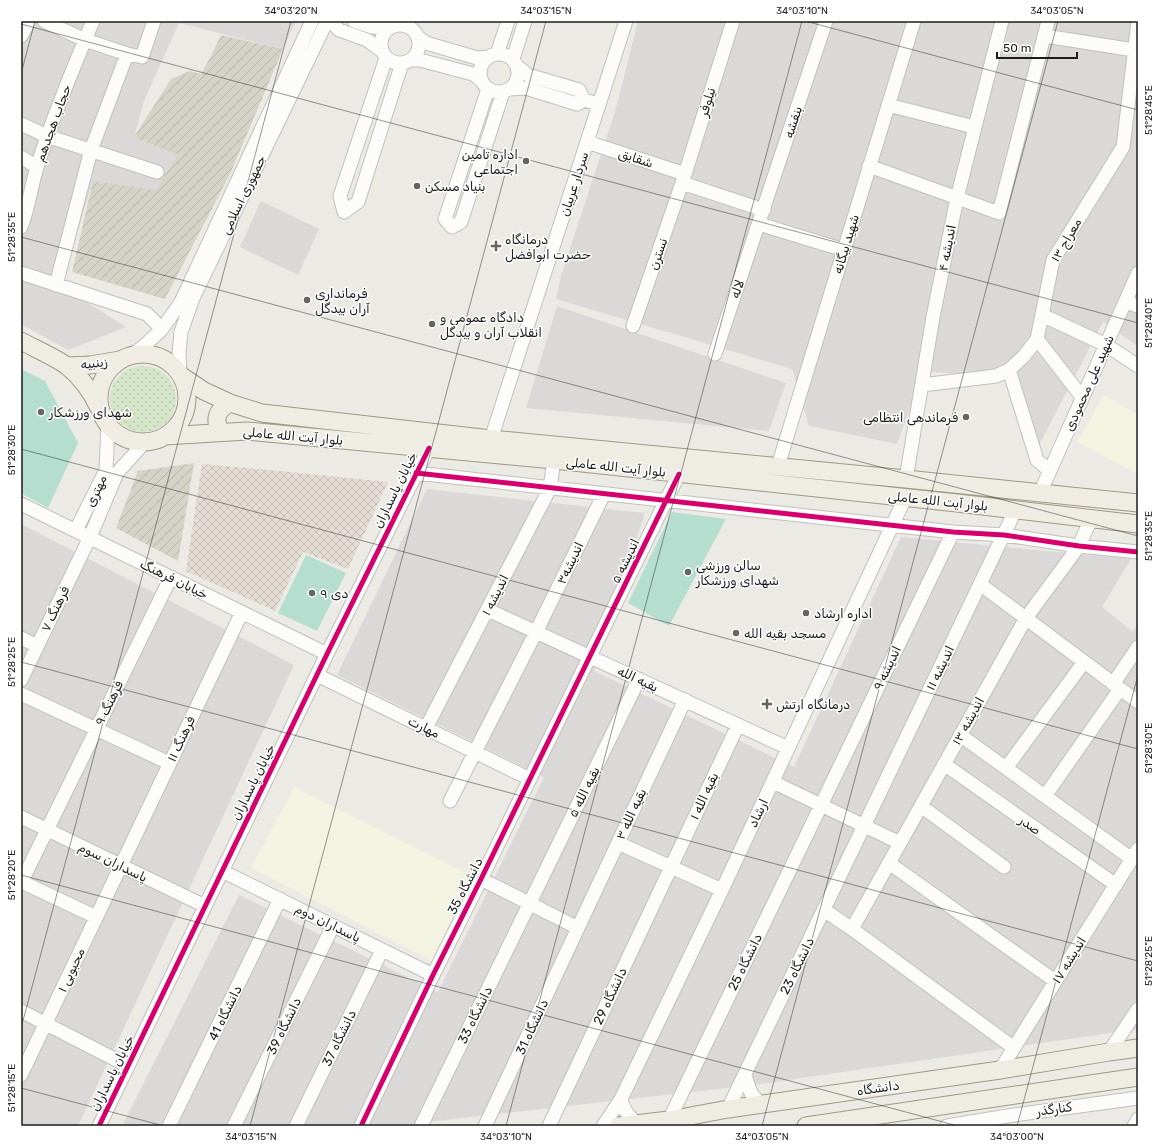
<svg xmlns="http://www.w3.org/2000/svg" width="1159" height="1147" font-family="Rubik,Cairo,sans-serif">
  <defs>
    <pattern id="military-cross-hatch" width="8" height="8" patternUnits="userSpaceOnUse"><rect width="8" height="8" fill="#e5dcd6"/><path d="M0 0l8 8M0 8l8-8" fill="none" stroke="#c4bcb7"/></pattern>
    <pattern id="construction-furrows" width="10" height="10" patternUnits="userSpaceOnUse"><rect width="10" height="10" fill="#d3d3c8"/><path d="M-1 1l2-2M0 10L10 0M9 11l2-2" fill="none" stroke="#b5b5ab"/></pattern>
    <pattern id="grass-dots" width="8" height="8" patternUnits="userSpaceOnUse"><rect width="8" height="8" fill="#d4e6c7"/><path d="M2 2h.1M6 6h.1" fill="none" stroke="#b6c5aa" stroke-width="1.8" stroke-linecap="round"/></pattern>
  </defs>
  <rect width="100%" height="100%" fill="#ebeae5"/>
  <!-- residential -->
  <path fill="#dad9d7" d="M21 21H296L283 49 179 23 144 101 134 137 177 155 156 191 93 181 61 286 126 327 68 350 21 324Z
    M638 21H1138V346L1103 322 1037 449 1013 379 924 371 897 444 809 426 792 369 556 299 561 276 615 112Z
    M261 201 319 229 298 275 240 247Z
    M557 306 786 383 769 431 526 408Z
    M427 489 645 513 594 671 794 767 901 537 1131 559 1102 607 1132 631 1138 627V1029L754 1085 391 1126H122L239 895 438 992 544 777 337 675Z
    M21 524 294 665 78 1126H21Z"/>
  <!-- education -->
  <path fill="#f2f3e1" d="M1104 395 1138 414V474L1077 442Z
    M294 787 472 876 432 961 251 868Z"/>
  <!-- military -->
  <path fill="url(#military-cross-hatch)" d="M202 464 280 471 388 482 348 569 303 552 275 611 186 571Z"/>
  <!-- construction -->
  <path fill="url(#construction-furrows)" d="M221 35 283 49 230 174 165 299 72 272 93 181 156 190 177 155 134 137 171 79 190 71 201 74 211 56Z
    M194 463 178 561 116 528 138 471Z"/>
  <!-- grass -->
  <path fill="url(#grass-dots)" d="M110 399a33 33 0 1 1 66 0a33 33 0 1 1-66 0Z"/>
  <!-- pitch -->
  <path fill="#b5ded0" d="M21 369 45 381 78 443 48 508 21 493Z
    M672 512 726 519 669 626 628 603Z
    M306 555 346 573 317 631 278 613Z"/>
  <g fill="none" stroke-linecap="round" stroke-linejoin="round">
    <!-- minor casing -->
    <g stroke="#c1c0be" stroke-width="15">
      <path id="minor" d="M44 21 85 40 127 54
        M331 21 339 30 367 40 382 51
        M354 21 372 27 389 28
        M381 44a19 19 0 1 1 38 0a19 19 0 1 1-38 0Z
        M21 36 29 21
        M1045 36 1134 50
        M418 37 426 43 477 58 489 57
        M480 73a19 19 0 1 1 38 0a19 19 0 1 1-38 0Z
        M497 54 508 21
        M386 58 340 196 344 212 358 202 402 63
        M513 59 525 21
        M410 60H420L473 74 481 80
        M517 66 528 75 579 90 584 100
        M488 89 445 219 452 227 461 222 503 92
        M510 89 526 88 577 104 584 100 599 104
        M888 105 974 127
        M21 124 47 136 157 172
        M587 142 685 174
        M21 157 37 167
        M869 166 999 213 1048 21
        M682 183 764 210
        M759 224 844 250
        M21 227C29 207 31 185 38 164 53 116 73 68 93 21
        M21 273 147 314 162 329
        M56 285 91 150 127 54 142 57 154 21
        M1125 302 1138 306
        M1042 315 1106 345 1138 366
        M633 326 685 174 733 21
        M1037 339 1082 397
        M715 354 826 21
        M132 355 144 346 162 329 181 302 312 21
        M1009 370 1037 460 1050 471
        M180 374 179 353 181 332 193 298 327 21
        M922 385 996 376 1009 370 1024 356 1037 339 1053 260 1123 147 1138 22
        M491 439 626 21
        M778 466 914 21
        M416 473 953 532 1004 535 1079 546 1138 552
        M906 479 933 317 957 198 1002 21
        M1040 493 1138 273
        M21 504 327 654
        M76 530 106 470 108 425
        M980 584 1138 702
        M488 610 788 748
        M21 638 37 646
        M317 675 530 779
        M21 680 90 537 117 473 145 442
        M1113 684 1138 647
        M21 694 169 763
        M426 728 550 488 554 460
        M960 735 1132 859
        M944 764 1116 885
        M1006 768 1084 662
        M773 782 900 843
        M1045 796 1120 689
        M450 801 536 632 604 494
        M921 806 1004 867
        M21 817 205 906
        M618 843 722 890
        M889 863 1055 981
        M222 871 433 975
        M481 879 578 928
        M22 882 96 917
        M21 883 171 577
        M824 910 852 929 1014 1048
        M852 929 1026 618 1079 546 1091 519
        M21 1011 128 1066
        M1109 1052 1138 1009
        M1000 1070 1138 849
        M21 1075 242 612
        M745 1076 751 1093 761 1105
        M621 1099C624 1111 628 1115 637 1124
        M728 1109 1016 509
        M669 1120 953 532
        M99 1126 327 654 429 448
        M169 1126 280 899
        M234 1126 333 926
        M296 1126 382 950
        M361 1126 433 975 481 879 679 474
        M421 1126 639 679
        M485 1126 685 700
        M549 1126 738 725
        M603 1126 621 1099 722 890 905 498
        M947 1126 1014 1115 1138 1098
        M1134 1126 1138 1119"/>
    </g>
    <!-- major casing -->
    <g stroke="#9f9984" stroke-width="19">
      <path id="major" d="M21 341C34 348 56 358 67 366 81 377 92 393 99 408
        M99 398a44 44 0 1 1 88 0a44 44 0 1 1-88 0Z
        M67 366 90 365 120 360
        M183 377 204 391 230 403 262 413 491 439 906 479 1138 503
        M221 432C213 419 217 410 230 403
        M165 436 247 431 554 460 957 503 1138 524
        M618 1126 669 1120 728 1109 1000 1070 1109 1052 1138 1048
        M806 1126 1138 1077"/>
    </g>
    <!-- minor -->
    <use href="#minor" stroke="#fcfcfb" stroke-width="13"/>
    <!-- major -->
    <use href="#major" stroke="#efece4" stroke-width="17"/>
    <!-- cycleway casing -->
    <g stroke="#fff" stroke-width="8">
      <path id="cycleway" d="M416 473 953 532 1004 535 1079 546 1138 552
        M99 1126 327 654 429 448
        M361 1126 433 975 481 879 679 474"/>
    </g>
    <!-- cycleway -->
    <use href="#cycleway" stroke="#d6006c" stroke-width="5"/>
  </g>
  <!-- ticks -->
  <path fill="none" stroke="#1d1d1d" stroke-width="1" stroke-opacity="0.45" d="M805 21 1138 110M21 24 1138 323M21 74 35 21M21 237 1138 536M21 449 1138 749M21 662 1138 961M21 875 958 1126M21 1028 291 21M21 1088 164 1126M250 1126 546 21M506 1126 802 21M762 1126 1058 21M1017 1126 1138 675"/>
  <!-- markers -->
  <g fill="#656563" stroke="#fff" stroke-width="1.5">
    <circle cx="526" cy="161" r="4"/>
    <circle cx="417" cy="186" r="4"/>
    <path d="M494 240h4v4h4v4h-4v4h-4v-4h-4v-4h4z"/>
    <circle cx="307" cy="300" r="4"/>
    <circle cx="432" cy="324" r="4"/>
    <circle cx="41" cy="412" r="4"/>
    <circle cx="966" cy="417" r="4"/>
    <circle cx="688" cy="572" r="4"/>
    <circle cx="312" cy="593" r="4"/>
    <circle cx="806" cy="613" r="4"/>
    <circle cx="736" cy="633" r="4"/>
    <path d="M765 698h4v4h4v4h-4v4h-4v-4h-4v-4h4z"/>
  </g>
  <g text-anchor="middle" dominant-baseline="central" stroke-width="3" stroke-linejoin="round" paint-order="stroke">
    <!-- street labels -->
    <g font-size="13" fill="#1d1d1d" stroke="#fff">
      <text transform="translate(707 102) rotate(-73)">نیلوفر</text>
      <text transform="translate(793 122) rotate(-72)">بنفشه</text>
      <text transform="translate(53 123) rotate(-70)">حجاب هجدهم</text>
      <text transform="translate(636 158) rotate(18)">شقایق</text>
      <text transform="translate(574 184) rotate(-72)">سردار عربیان</text>
      <text transform="translate(243 195) rotate(-64)">جمهوری اسلامی</text>
      <text transform="translate(1066 240) rotate(-60)">معراج ۱۳</text>
      <text transform="translate(846 244) rotate(-73)">شهید بیگانه</text>
      <text transform="translate(947 248) rotate(-79)">اندیشه ۴</text>
      <text transform="translate(658 254) rotate(-71)">نسترن</text>
      <text transform="translate(737 289) rotate(-71)">لاله</text>
      <text transform="translate(94 363) rotate(-7)">زینبیه</text>
      <text transform="translate(1089 383) rotate(-66)">شهید علی محمودی</text>
      <text transform="translate(293 436) rotate(5)">بلوار آیت‌ الله عاملی</text>
      <text transform="translate(616 467) rotate(6)">بلوار آیت‌ الله عاملی</text>
      <text transform="translate(395 490) rotate(-64)">خیابان پاسداران</text>
      <text transform="translate(96 491) rotate(-65)">مهتری</text>
      <text transform="translate(938 501) rotate(6)">بلوار آیت‌ الله عاملی</text>
      <text transform="translate(625 561) rotate(-64)">اندیشه ۵</text>
      <text transform="translate(570 563) rotate(-64)">اندیشه۳</text>
      <text transform="translate(174 579) rotate(26)">خیابان فرهنگ</text>
      <text transform="translate(495 595) rotate(-63)">اندیشه ۱</text>
      <text transform="translate(55 609) rotate(-64)">فرهنگ ۷</text>
      <text transform="translate(887 668) rotate(-64)">اندیشه ۹</text>
      <text transform="translate(940 668) rotate(-64)">اندیشه ۱۱</text>
      <text transform="translate(638 679) rotate(25)">بقیه الله</text>
      <text transform="translate(109 703) rotate(-64)">فرهنگ ۹</text>
      <text transform="translate(968 721) rotate(-61)">اندیشه ۱۳</text>
      <text transform="translate(424 727) rotate(26)">مهارت</text>
      <text transform="translate(181 739) rotate(-65)">فرهنگ ۱۱</text>
      <text transform="translate(253 782) rotate(-64)">خیابان پاسداران</text>
      <text transform="translate(584 792) rotate(-64)">بقیه الله ۵</text>
      <text transform="translate(704 796) rotate(-65)">بقیه الله ۱</text>
      <text transform="translate(758 813) rotate(-65)">ارشاد</text>
      <text transform="translate(631 814) rotate(-65)">بقیه الله ۳</text>
      <text transform="translate(1030 825) rotate(35)">صدر</text>
      <text transform="translate(113 862) rotate(26)">پاسداران سوم</text>
      <text transform="translate(465 886) rotate(-63)">دانشگاه 35</text>
      <text transform="translate(328 923) rotate(26)">پاسداران دوم</text>
      <text transform="translate(1069 960) rotate(-58)">اندیشه ۱۷</text>
      <text transform="translate(745 962) rotate(-64)">دانشگاه 25</text>
      <text transform="translate(797 966) rotate(-64)">دانشگاه 23</text>
      <text transform="translate(71 970) rotate(-65)">محبوبی ۱</text>
      <text transform="translate(610 996) rotate(-65)">دانشگاه 29</text>
      <text transform="translate(225 1013) rotate(-64)">دانشگاه 41</text>
      <text transform="translate(475 1015) rotate(-64)">دانشگاه 33</text>
      <text transform="translate(284 1026) rotate(-64)">دانشگاه 39</text>
      <text transform="translate(532 1027) rotate(-65)">دانشگاه 31</text>
      <text transform="translate(339 1038) rotate(-64)">دانشگاه 37</text>
      <text transform="translate(112 1073) rotate(-64)">خیابان پاسداران</text>
      <text transform="translate(878 1088) rotate(-8)">دانشگاه</text>
      <text transform="translate(1054 1109) rotate(-8)">کنارگذر</text>
    </g>
    <!-- poi labels -->
    <g font-size="13" fill="#1d1d1d" stroke="#fff" text-anchor="start">
      <text x="518" y="154" text-anchor="end">اداره تامین<tspan x="518" dy="15">اجتماعی</tspan></text>
      <text x="425" y="186">بنیاد مسکن</text>
      <text x="505" y="239">درمانگاه<tspan x="505" dy="15">حضرت ابوافضل</tspan></text>
      <text x="315" y="293">فرمانداری<tspan x="315" dy="15">آران بیدگل</tspan></text>
      <text x="440" y="317">دادگاه عمومی و<tspan x="440" dy="15">انقلاب آران و بیدگل</tspan></text>
      <text x="49" y="412">شهدای ورزشکار</text>
      <text x="958" y="417" text-anchor="end">فرماندهی انتظامی</text>
      <text x="696" y="565">سالن ورزشی<tspan x="696" dy="15">شهدای ورزشکار</tspan></text>
      <text x="320" y="593">۹ دی</text>
      <text x="814" y="613">اداره ارشاد</text>
      <text x="744" y="633">مسجد بقیه الله</text>
      <text x="776" y="704">درمانگاه ارتش</text>
    </g>
  </g>
  <!-- border -->
  <rect width="1159" height="1147" fill="none" stroke="#ffffff" stroke-width="44"/>
  <!-- scale -->
  <path d="M997 52v6h80v-6" fill="none" stroke="#1d1d1d" stroke-width="2"/>
  <text x="1003" y="52" font-size="12" fill="#1d1d1d" stroke="#ffffff" stroke-width="3" paint-order="stroke">50 m</text>
  <rect x="22" y="22" width="1115" height="1103" fill="none" stroke="#1d1d1d" stroke-width="1.5"/>
  <g font-size="10" text-anchor="middle" fill="#1d1d1d">
    <text x="291" y="14">34°03'20"N</text>
    <text x="546" y="14">34°03'15"N</text>
    <text x="802" y="14">34°03'10"N</text>
    <text x="1057" y="14">34°03'05"N</text>
    <text transform="translate(1148 110) rotate(-90)" y="4">51°28'45"E</text>
    <text transform="translate(11 237) rotate(-90)" y="4">51°28'35"E</text>
    <text transform="translate(1148 323) rotate(-90)" y="4">51°28'40"E</text>
    <text transform="translate(11 450) rotate(-90)" y="4">51°28'30"E</text>
    <text transform="translate(1148 536) rotate(-90)" y="4">51°28'35"E</text>
    <text transform="translate(11 662) rotate(-90)" y="4">51°28'25"E</text>
    <text transform="translate(1148 748) rotate(-90)" y="4">51°28'30"E</text>
    <text transform="translate(11 875) rotate(-90)" y="4">51°28'20"E</text>
    <text transform="translate(1148 961) rotate(-90)" y="4">51°28'25"E</text>
    <text transform="translate(11 1088) rotate(-90)" y="4">51°28'15"E</text>
    <text x="251" y="1140">34°03'15"N</text>
    <text x="506" y="1140">34°03'10"N</text>
    <text x="762" y="1140">34°03'05"N</text>
    <text x="1017" y="1140">34°03'00"N</text>
  </g>
</svg>
